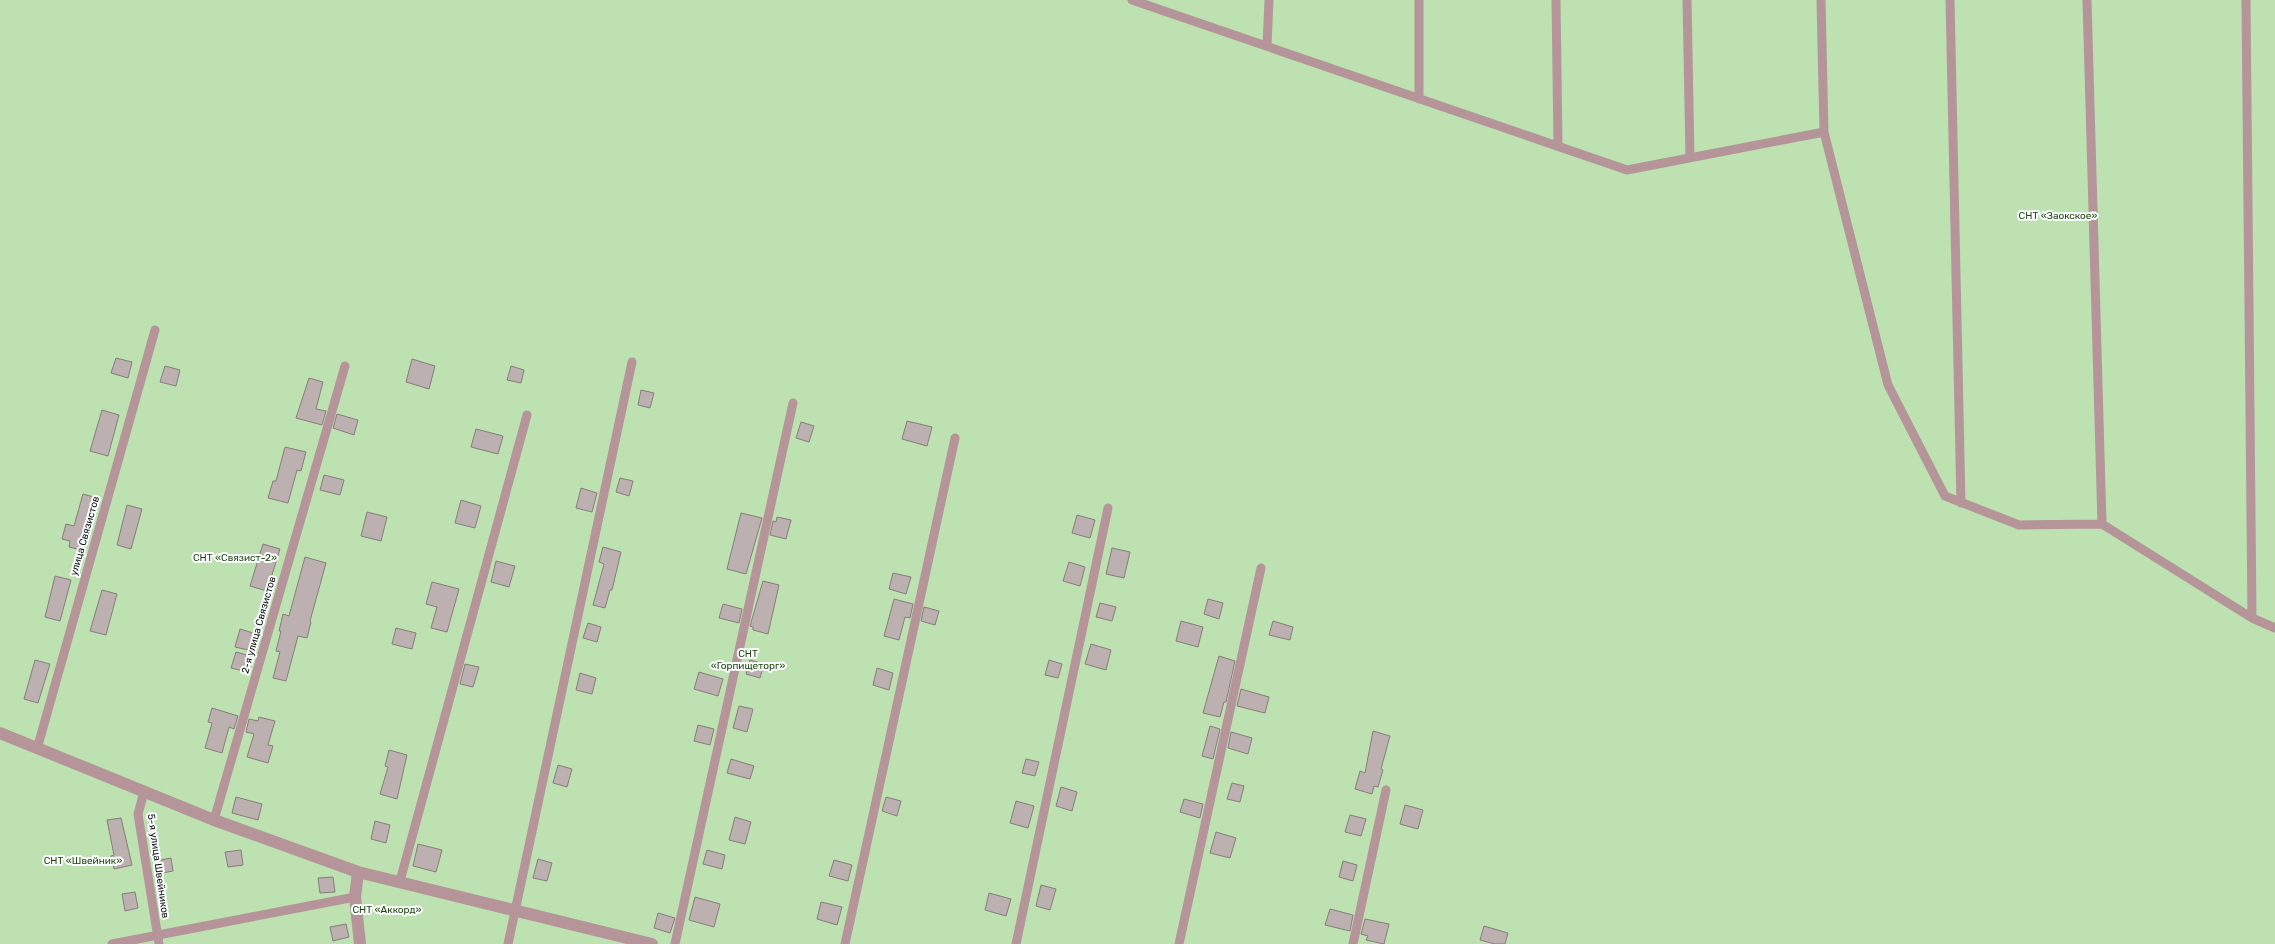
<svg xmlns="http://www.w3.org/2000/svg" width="2275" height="944" font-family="Rubik,sans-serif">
  <rect width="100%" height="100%" fill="#eaf0f8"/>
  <!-- green -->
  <path fill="#bde1b1" d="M0 0H2275V944H0Z"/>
  <!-- building -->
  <path fill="#bcb1b0" stroke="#877d7b" d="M116 358 132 362 128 378 111 373Z
    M412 359 435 366 429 389 406 382Z
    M165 366 180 370 176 386 160 382Z
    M511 366 524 370 521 383 507 380Z
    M309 378 323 382 316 409 326 411 322 425 296 418Z
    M641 390 654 393 650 408 638 405Z
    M102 410 119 415 108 456 90 451Z
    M337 414 358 420 354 435 333 428Z
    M907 421 932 427 927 446 902 439Z
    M801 422 814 426 809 442 796 438Z
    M476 429 503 436 498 454 471 447Z
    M285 447 306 452 301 471 297 470 288 503 268 498 273 481H276Z
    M324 475 344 480 340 495 320 490Z
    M620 478 633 481 629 496 616 492Z
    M581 488 597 493 592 512 576 508Z
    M83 494 97 498 81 550 69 547 70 541 62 539 66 524 74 526Z
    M461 500 481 506 475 528 455 523Z
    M127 505 142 509 131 549 117 545Z
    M367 512 387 517 381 541 361 536Z
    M741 513 762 518 746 574 727 569Z
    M1077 515 1095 520 1090 538 1072 533Z
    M777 517 791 520 786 539 770 535 773 521 776 522Z
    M263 544 280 549 267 591 250 586Z
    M603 547 621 552 612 590H610L605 608 593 605 604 564 599 562Z
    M1112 548 1130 552 1124 578 1106 574Z
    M305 557 326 563 310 621 311 622 307 638 298 636 286 681 273 678 280 652 276 651 281 631H279L283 614 289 616Z
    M496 561 515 566 509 587 491 582Z
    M1069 562 1085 567 1080 586 1063 581Z
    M893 573 911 577 906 594 889 589Z
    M55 576 71 580 60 621 45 617Z
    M763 581 779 585 768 634 753 630V627L750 626Z
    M432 582 459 589 447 632 431 628 437 607 426 604Z
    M102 590 117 594 106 635 90 631Z
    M894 599 913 604 910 618 905 617 899 640 884 636Z
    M1208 599 1223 603 1219 619 1204 614Z
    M1100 603 1116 607 1112 621 1096 617Z
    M723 604 742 609 739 623 719 618Z
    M924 607 939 611 935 625 921 621Z
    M1181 621 1203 627 1198 647 1176 641Z
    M1273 621 1293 627 1290 640 1269 635Z
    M588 623 601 627 597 642 583 638Z
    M396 628 416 633 412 649 392 644Z
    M240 629 253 633 248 650 235 647Z
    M1091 644 1111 650 1106 670 1085 664Z
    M236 652 251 656 247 672 231 668Z
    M1219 656 1235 661 1226 702H1224L1220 717 1203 713Z
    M35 660 50 664 38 703 24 699Z
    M750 660 764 664 760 678 746 674Z
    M1049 660 1062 664 1058 678 1045 675Z
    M465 664 479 667 473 687 460 684Z
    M877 668 893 673 889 690 873 685Z
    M699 672 723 679 718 696 694 689Z
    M580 673 596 678 592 694 576 690Z
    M1241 689 1269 697 1265 713 1237 706Z
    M739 706 753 709 747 732 733 728Z
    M212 708 238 716 234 729 229 727 222 753 205 748 212 723 208 722Z
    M259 717 275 721 268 745 273 746 268 763 247 757 254 734 246 732 249 719 258 721Z
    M698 725 714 729 710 745 694 741Z
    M1210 726 1220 729 1213 759 1202 756Z
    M1373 731 1390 736 1381 769 1383 770 1378 787 1374 786 1372 794 1355 789 1360 771 1365 773Z
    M1231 732 1252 738 1248 754 1228 748Z
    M389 750 407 755 397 799 380 794 388 767 385 766Z
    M731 759 754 766 750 779 727 773Z
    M1026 759 1039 762 1035 776 1022 773Z
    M558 765 572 769 567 787 553 783Z
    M1232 783 1244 786 1240 802 1227 799Z
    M1061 787 1077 792 1072 811 1056 806Z
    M236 797 262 804 258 820 232 813Z
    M886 797 901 801 897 816 882 811Z
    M1184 799 1203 804 1200 818 1180 812Z
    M1016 801 1034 806 1028 828 1010 823Z
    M1405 805 1423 810 1418 829 1400 824Z
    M1350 815 1366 819 1361 836 1345 832Z
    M735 817 751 822 745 844 729 840Z
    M121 818 132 865 114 869 111 856 114 855 107 820Z
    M375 821 390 825 386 843 371 839Z
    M1216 832 1236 838 1230 858 1210 853Z
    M418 844 442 850 436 872 413 866Z
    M241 850 243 865 228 867 225 852Z
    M707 850 725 855 722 869 703 864Z
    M171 858 173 871 157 874 155 861Z
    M538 859 552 863 547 881 533 878Z
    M834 860 852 865 848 881 829 876Z
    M1343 861 1357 865 1353 881 1339 877Z
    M333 877 335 892 320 893 318 878Z
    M1041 885 1056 889 1050 910 1036 906Z
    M135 892 138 908 125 911 122 894Z
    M989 893 1011 899 1006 916 985 910Z
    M695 897 720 904 714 927 689 920Z
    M821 902 842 907 837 925 817 919Z
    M1330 909 1353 915 1350 931 1325 925Z
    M658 913 675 918 670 933 654 928Z
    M1365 919 1389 924 1384 944 1366 940 1368 936 1361 934Z
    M346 924 349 937 333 941 330 927Z
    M1484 926 1508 933 1505 944H1495L1480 940Z"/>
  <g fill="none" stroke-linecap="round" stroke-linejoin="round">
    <!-- lane -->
    <path stroke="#b5959a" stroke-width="9" d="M1132 0 1627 170 1824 132 1888 385 1945 496 2019 525 2102 524 2252 618 2275 628
      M1556 0 1558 146
      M1687 0 1690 158
      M1821 0 1824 132
      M1950 0 1961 503
      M2087 0 2102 524
      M2246 0 2252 618
      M1267 46 1269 0
      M1419 99V0
      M37 749 155 330
      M144 792 138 814 159 944
      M214 820 345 366
      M400 881 527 415
      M112 944 355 897
      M508 944 632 362
      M675 944 793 403
      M845 944 955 438
      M1016 944 1108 508
      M1179 944 1261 568
      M1353 944 1386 790"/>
    <!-- street -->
    <path stroke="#b5959a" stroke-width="12" d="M0 733 214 820 358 872 652 944
      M358 872 355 897 360 944"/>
  </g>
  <g text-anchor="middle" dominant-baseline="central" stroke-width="4" stroke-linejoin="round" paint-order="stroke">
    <!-- park labels -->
    <g font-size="10" fill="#1e450e" stroke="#fcfdff">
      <text x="2058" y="216">СНТ «Заокское»</text>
      <text x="235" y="558">СНТ «Связист-2»</text>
      <text x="748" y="654">СНТ<tspan x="748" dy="12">«Горпищеторг»</tspan></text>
      <text x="83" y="861">СНТ «Швейник»</text>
      <text x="387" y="910">СНТ «Аккорд»</text>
    </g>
    <!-- street labels -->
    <g font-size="10" fill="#0a0c0e" stroke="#fcfdff">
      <text transform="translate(85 536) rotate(-74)">улица Связистов</text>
      <text transform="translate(259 625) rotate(-74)">2-я улица Связистов</text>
      <text transform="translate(158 866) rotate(82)">5-я улица Швейников</text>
    </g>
  </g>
</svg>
